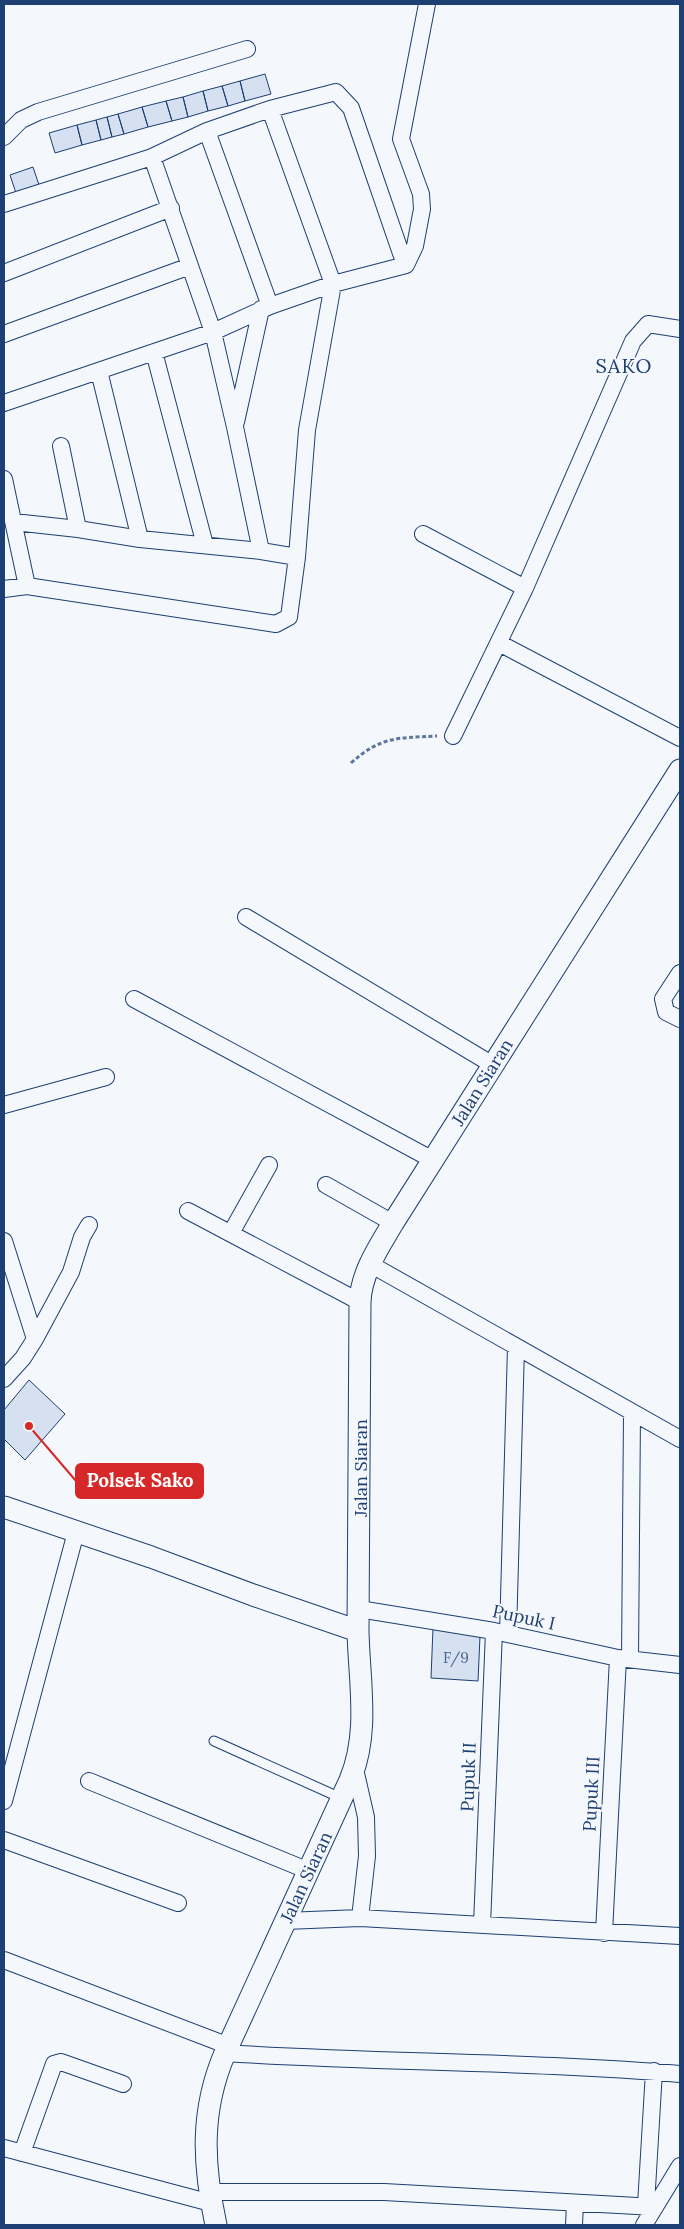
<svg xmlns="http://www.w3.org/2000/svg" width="684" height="2229" font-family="Lora,serif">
  <rect width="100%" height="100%" fill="#f4f7fb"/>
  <!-- building -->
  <path fill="#d5e0f0" stroke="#1d3f73" d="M265 74 271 94 245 101 240 81Z
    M240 81 245 101 228 106 222 86Z
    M222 86 228 106 208 111 203 91Z
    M203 91 208 111 188 117 183 97Z
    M183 97 188 117 172 121 166 101Z
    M166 101 172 121 148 127 142 107Z
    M142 107 148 127 124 134 118 114Z
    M118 114 124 134 112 137 107 117Z
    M107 117 112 137 101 140 96 120Z
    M96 120 101 140 82 145 77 125Z
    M77 125 82 145 55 153 49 133Z
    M33 167 40 188 17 196 10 175Z
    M29 1380 65 1414 25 1460 4 1439V1410Z
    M433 1628 480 1636 478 1681 431 1678Z"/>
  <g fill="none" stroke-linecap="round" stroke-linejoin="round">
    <!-- service casing -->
    <g stroke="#1d3f73" stroke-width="11">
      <path id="service" d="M214 1741 341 1798"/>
    </g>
    <!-- minor casing -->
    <g stroke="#1d3f73" stroke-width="18">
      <path id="minor" d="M207 131 270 306
        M4 137 21 120 38 112 247 49
        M4 204 152 157 207 131 270 109 336 92 351 108 405 265
        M4 273 171 208
        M4 334 190 266
        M154 352 205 545
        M99 371 140 539
        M4 403 213 332 270 306 333 284 406 265 415 246 422 209 421 194 401 139 427 4
        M236 422 261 309
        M61 446 78 529
        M4 479 27 586
        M14 522 78 529 140 539 261 551 235 427 213 332 152 157
        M423 534 525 588
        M261 551 297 557
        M4 589 27 586 276 624 289 617 297 557 307 430 333 284 270 109
        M499 643 680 738
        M453 736 525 588 633 341 648 324 680 329
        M246 917 493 1065
        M680 973 663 999 666 1012 680 1019
        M134 999 433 1160
        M4 1105 106 1077
        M326 1185 393 1223
        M188 1211 360 1302
        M231 1233 269 1165
        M4 1241 35 1339 23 1358 4 1379
        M370 1264 680 1439
        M35 1339 71 1272 82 1237 89 1225
        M359 1609 494 1631 618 1658 680 1665
        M508 1634 516 1347
        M630 1659 632 1413
        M355 1769 366 1817 367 1856 360 1918
        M89 1781 309 1871
        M4 1801 76 1532
        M4 1840 178 1903
        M285 1921 360 1918 680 1936
        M482 1925 494 1631
        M604 1933 618 1658
        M4 1960 229 2046
        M225 2053C377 2063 529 2061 680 2074
        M4 2148 211 2203
        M22 2153 54 2064 61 2062 123 2084
        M209 2192H384L655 2207
        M646 2205 654 2071
        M574 2225 575 2203
        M644 2225 680 2166"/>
    </g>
    <!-- tertiary casing -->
    <g stroke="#1d3f73" stroke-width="23">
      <path id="tertiary" d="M4 1507 151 1557 253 1595 358 1631
        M216 2225C203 2165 200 2111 225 2053L350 1780C370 1732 359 1681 358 1631 358 1521 360 1411 360 1302 361 1273 379 1247 393 1223L680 770"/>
    </g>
    <!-- path -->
    <path stroke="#5e769c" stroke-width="3" stroke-dasharray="4 2.5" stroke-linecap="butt" d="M351 763C381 736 398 738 437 736"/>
    <!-- service -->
    <use href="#service" stroke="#f4f7fb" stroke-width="9"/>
    <!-- minor -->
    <use href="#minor" stroke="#f4f7fb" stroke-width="16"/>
    <!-- tertiary -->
    <use href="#tertiary" stroke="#f4f7fb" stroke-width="21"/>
  </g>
  <g text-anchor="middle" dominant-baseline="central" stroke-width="4" stroke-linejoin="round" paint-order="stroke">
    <!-- number labels -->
    <g font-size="15" fill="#4b6792">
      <text x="456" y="1657">F/9</text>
    </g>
    <!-- street labels -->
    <g font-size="18" fill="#1d3f73" stroke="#f4f7fb">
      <text transform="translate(482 1082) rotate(-58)">Jalan Siaran</text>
      <text transform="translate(360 1468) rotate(-90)">Jalan Siaran</text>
      <text transform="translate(524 1617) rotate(12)">Pupuk I</text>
      <text transform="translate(468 1777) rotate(-88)">Pupuk II</text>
      <text transform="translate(591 1794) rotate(-87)">Pupuk III</text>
      <text transform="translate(306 1877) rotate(-65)">Jalan Siaran</text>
    </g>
    <!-- quarter labels -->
    <g font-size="20" letter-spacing="1" fill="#1d3f73" stroke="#f4f7fb">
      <text x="624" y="365">SAKO</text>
    </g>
  </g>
  <!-- callouts -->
  <path fill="none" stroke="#d62828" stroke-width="2" d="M29 1426L76 1481"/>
  <circle fill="#d62828" stroke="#f4f7fb" stroke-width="2" cx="29" cy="1426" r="5"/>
  <rect fill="#d62828" stroke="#d62828" stroke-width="2" x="76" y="1464" width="127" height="34" rx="5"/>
  <g font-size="19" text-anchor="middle" font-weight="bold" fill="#fff">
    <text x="140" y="1487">Polsek Sako</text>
  </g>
  <!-- border -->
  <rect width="684" height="2229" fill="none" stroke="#1d3f73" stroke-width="10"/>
</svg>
